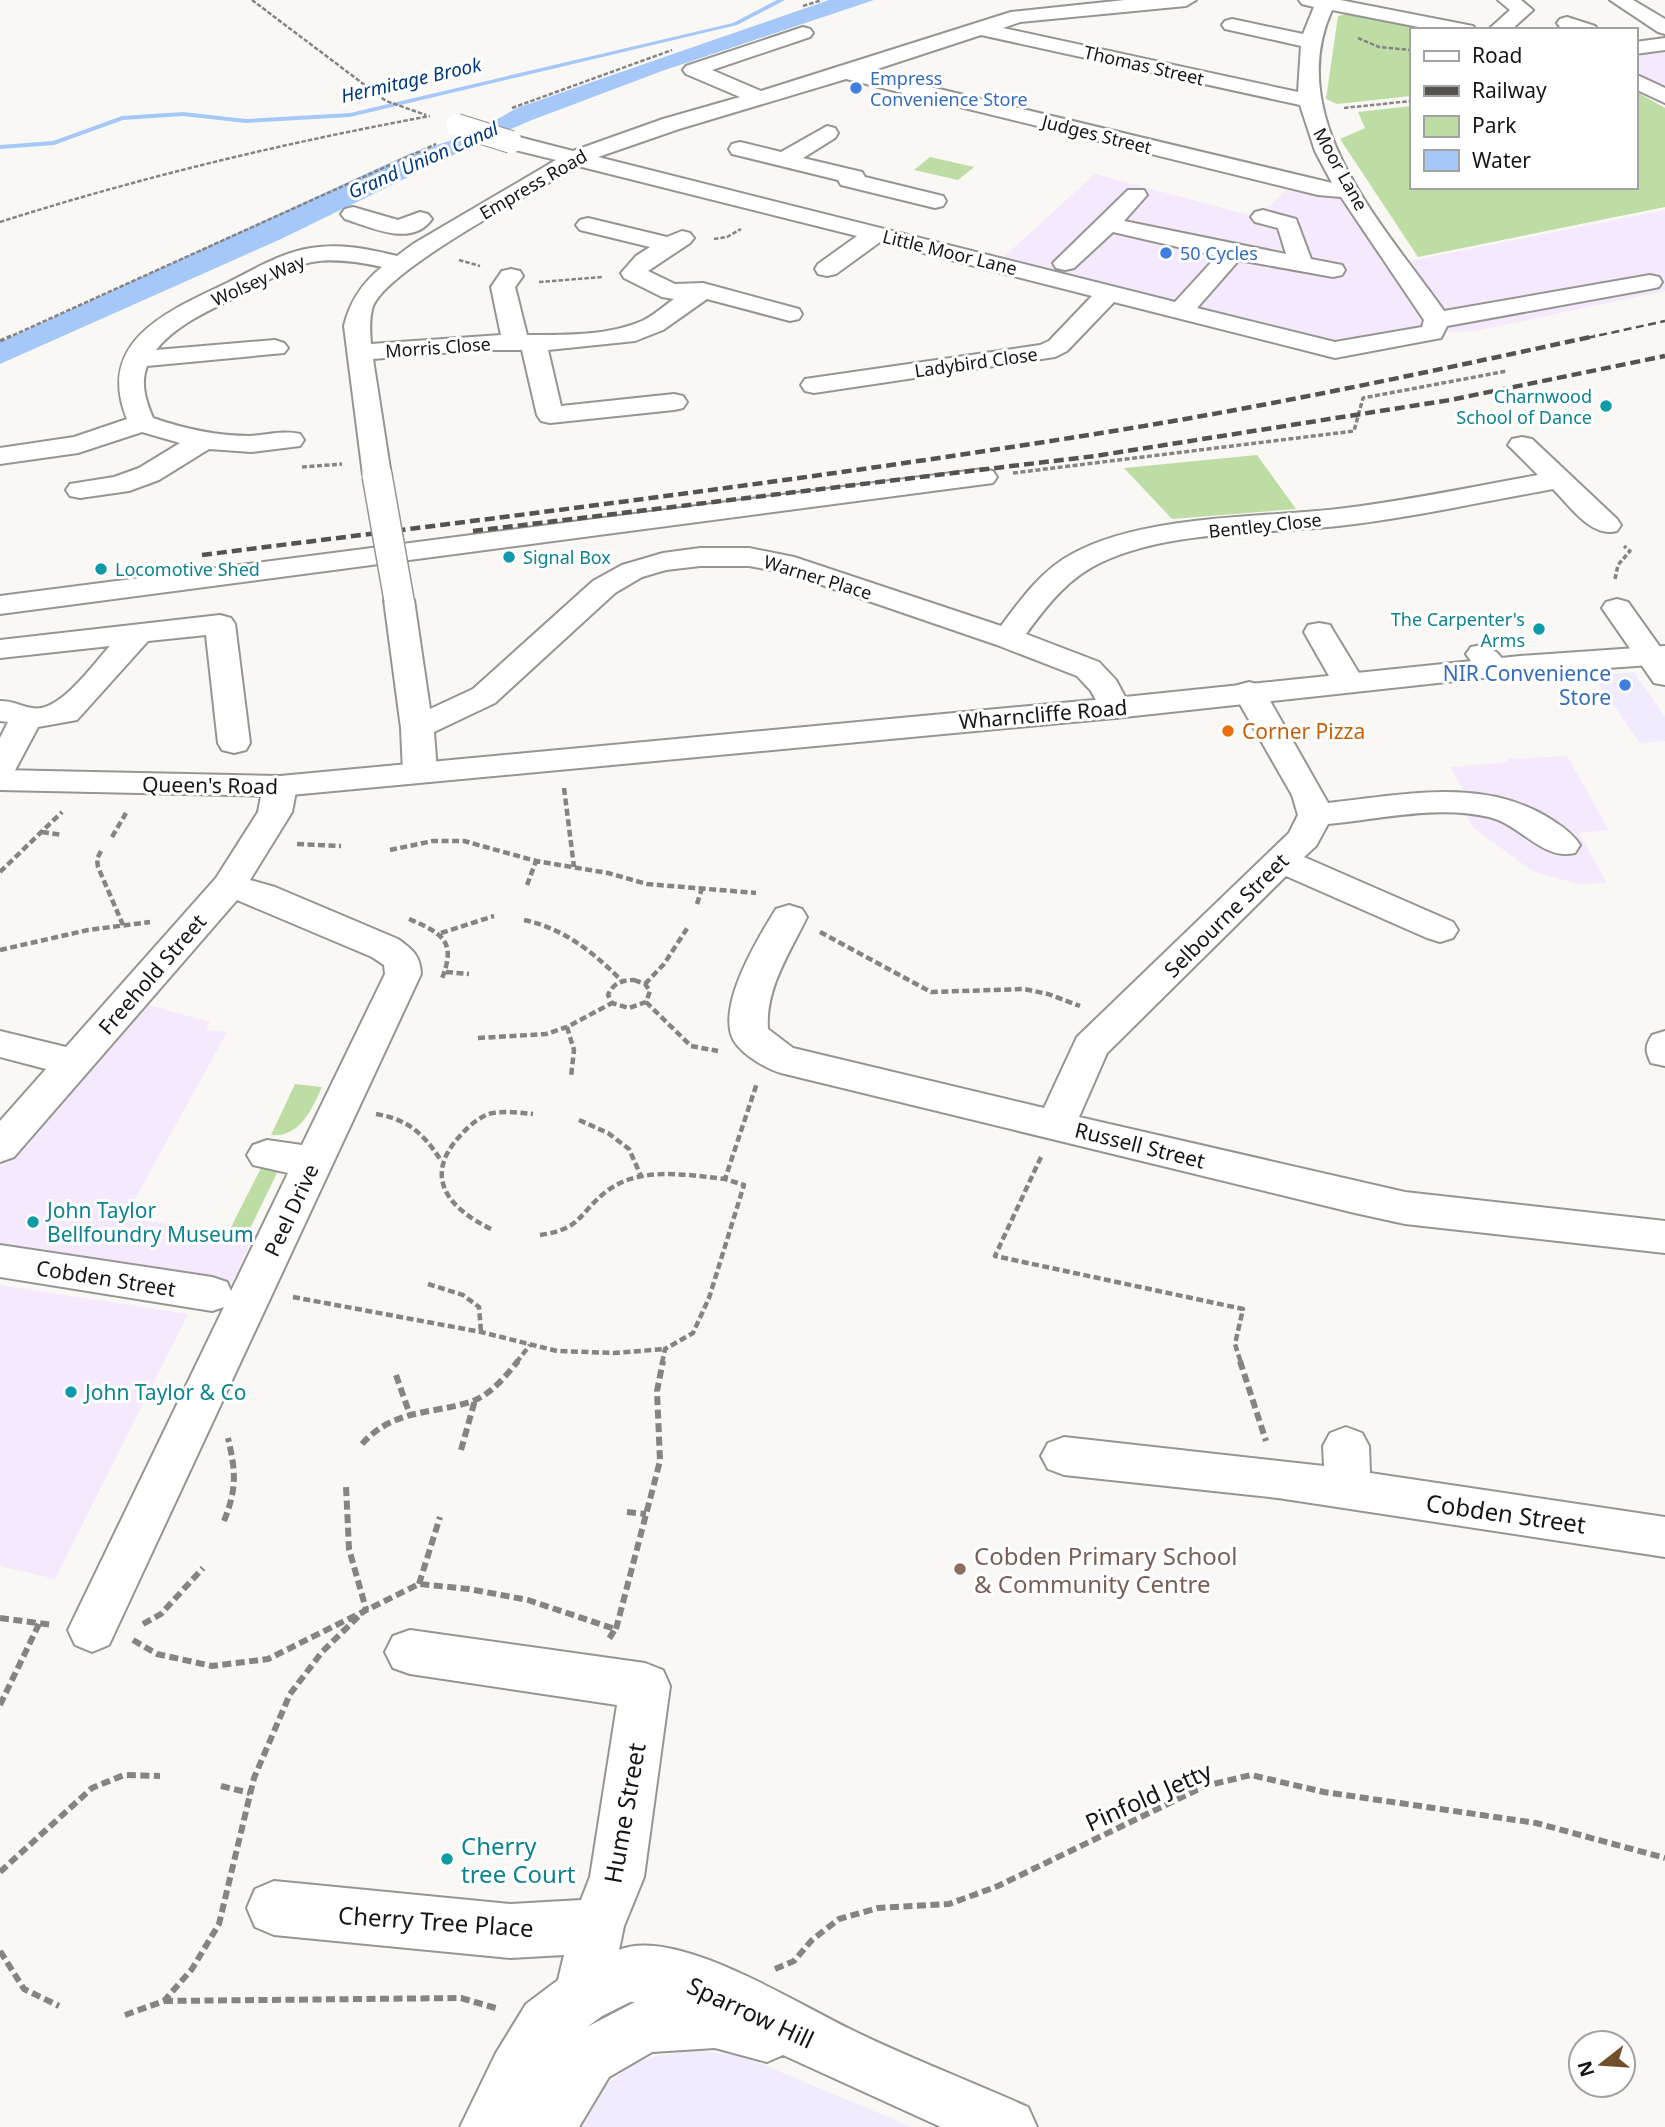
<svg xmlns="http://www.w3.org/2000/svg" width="1665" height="2127" font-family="'Noto Sans',sans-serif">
  <rect width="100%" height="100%" fill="#faf8f5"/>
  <!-- commercial -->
  <path fill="#f1ebfd" d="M1634 672 1665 717V741L1640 743 1593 676Z
    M693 2050 742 2056 912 2127H577L599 2091 637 2060Z"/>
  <!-- industrial -->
  <path fill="#f5e9fe" d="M1665 51V106L1635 90V55Z
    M1095 174 1257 217 1290 187 1344 200 1384 266 1665 210V291L1475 331 1331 339 1001 259Z
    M1567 756 1609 830 1579 833 1607 883 1578 884 1534 872 1473 828 1466 814 1464 791 1450 767 1507 762 1508 759Z
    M142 1003 210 1022 206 1030 227 1032 125 1217 253 1238 231 1284 0 1245V1165Z
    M0 1285 188 1314 55 1579 0 1566Z"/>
  <!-- green -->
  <path fill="#bedda5" d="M1350 13 1429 30H1411V96L1337 104 1326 99 1338 16Z
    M1635 91 1665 108V207L1418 257 1340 139 1365 128 1358 112 1411 106V187H1635Z
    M930 157 974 167 958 180 914 170Z
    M1257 455 1296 509 1172 519 1124 468Z
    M295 1084 322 1087C312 1109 300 1138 271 1135Z
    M265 1160 277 1173 246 1237 228 1233Z"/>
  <!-- water -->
  <path fill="#a6c8f9" d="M829 0H874L662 71 532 120 480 142 281 239 0 364V342L409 154 471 134 517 108Z"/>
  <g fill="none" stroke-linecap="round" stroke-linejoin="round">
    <!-- stream -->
    <path fill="#a6c8f9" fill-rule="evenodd" d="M777 0H785L737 25 350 117 246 123 183 116 123 120 54 145 0 149V145L53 141 122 116 183 112 246 119 350 113 733 23Z"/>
    <!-- minor casing -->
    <g stroke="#979592" stroke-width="4">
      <path id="minor" d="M1125 0H1196L1186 6 1020 22 1003 28 1298 92 1301 46 1225 29 1222 25 1225 21 1232 19 1303 34 1314 7 1302 4 1299 0H1340L1473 26 1476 30H1434L1332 10C1282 120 1385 227 1444 311L1650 275 1659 277 1662 282 1659 287 1650 289 1447 326 1441 338 1335 358 1114 302 1067 351 1055 357 814 393 805 391 801 385 805 379 1040 345 1049 341 1092 296 880 242 836 274 827 276 818 274 815 269 818 264 857 236 578 166C537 190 389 268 373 306 369 318 370 332 371 344L501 335 491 287 502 271 511 269 520 271 523 276 515 287 527 335C565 335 607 336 642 321 653 316 664 306 674 299L662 297 624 278 621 273 636 256 650 247 580 230 576 225 580 220 588 218 667 237 682 231 690 233 694 238 690 243 648 271 675 284 703 283 799 309 802 314 799 319 790 321 707 299 663 330 635 341 548 350 561 406 674 394 683 396 687 402 683 408 674 410 550 423 541 421 537 415 522 350H477L373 359 391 475 387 481 377 483 367 481 363 475 344 326C350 301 362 283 382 267 359 262 335 258 312 262 291 266 271 279 252 289 219 307 180 320 156 350L275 340 284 343 288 348 284 353 147 366C140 384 146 401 153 418 185 429 217 436 250 436 267 435 284 430 300 434L304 440 300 446 251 452 209 449 159 480 129 491 80 498 70 496 66 490 70 484 114 477 139 468 180 443 142 432 78 453 0 464V448L74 437 127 419C95 341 168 311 227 283 255 269 280 253 311 248 340 243 369 249 397 256L413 244 556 160 503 147 500 142 503 137 511 135 573 151 663 119 740 97 686 74 683 70 686 66 803 27 810 29 813 33 810 37 712 70 761 91 1011 12ZM981 35 1300 105 1315 151 1332 183 868 72ZM846 79 1318 195 1341 197 1424 320 1422 327 1335 342 1197 308 1239 260 1333 277 1342 275 1345 270 1342 265 1311 259 1296 219 1263 210 1255 212 1251 217 1255 222 1278 228 1286 254 1124 221 1147 195 1144 190H1128L1053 263 1056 268 1065 270 1074 268 1113 232 1217 256 1175 302 598 157 679 129Z
        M1498 0H1521L1533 10 1511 30H1488L1510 10Z
        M1610 0H1633L1665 19V34L1658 32Z
        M1567 17 1595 26 1598 30 1560 27 1557 23 1560 19Z
        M1665 38V50L1635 54V42Z
        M1635 74 1665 88V103L1635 89Z
        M827 126 835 128 838 133 835 138 803 158 862 172 865 177 943 196 946 201 943 206 935 208 841 185 838 180 732 154 729 149 732 144 740 142 781 152Z
        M353 207 398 220 420 212 428 214 432 219C412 248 370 227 345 219L341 214 345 209Z
        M1522 437 1532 439 1617 519 1621 525 1617 531C1591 538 1570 506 1553 489 1481 502 1410 518 1338 526 1264 534 1170 530 1102 562 1069 577 1047 605 1026 634L1099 662 1116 680 1131 708 1126 715 1115 718 1104 715 1091 691 1077 676 997 645 787 573 749 566H700L666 570 642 577 615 593 495 703 434 732 437 772 432 779 420 782 408 779 403 772 401 728 384 600 388 594 399 591 410 594 414 600 430 709 473 689 593 581 622 565 663 553 700 548H749L794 557 1001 626C1021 599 1042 570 1072 554 1144 515 1257 518 1338 509 1405 501 1471 487 1538 475L1508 445 1512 439Z
        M983 469 993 471 997 477 993 483 0 614V596Z
        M1617 599 1628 602 1665 654V685L1654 683 1602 608 1606 602Z
        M220 615 231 618 235 624 250 743 246 750 234 753 222 750 218 743 206 635 148 641 77 720 38 727 12 776 0 779V738L8 722 0 721V701C15 701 19 706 32 708 59 714 93 664 110 646L0 658V640Z
        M1319 623 1330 625 1334 632 1365 683 1360 690 1349 692 1338 690 1333 683 1304 632 1308 625Z
        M1482 645C1496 648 1501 657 1509 668L1504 675C1484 680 1477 670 1466 654L1471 647Z
        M1249 682 1260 685 1265 692 1328 803C1402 795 1485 776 1552 820 1563 827 1573 834 1580 845L1575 853C1543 861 1520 824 1489 817 1437 805 1380 819 1328 824L1316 846 1304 857 1453 922 1458 930 1453 938 1440 942 1427 938 1286 876 1107 1053 1079 1117 1405 1192 1665 1221V1253L1405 1224 1355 1213 781 1073C765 1068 736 1052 731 1034 721 999 758 938 776 909L789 905 802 909 807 917C790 952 765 989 768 1029L793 1048 1044 1108 1077 1037 1289 833 1298 815 1292 795 1233 692 1238 685Z
        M280 776 292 779 297 786 292 812 250 880 275 887 398 939C413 950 420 955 421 974L109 1645 92 1652 75 1645 68 1630 224 1307 212 1311 0 1277V1245L212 1277 227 1282 231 1291 288 1173 253 1165 247 1155 253 1145 267 1140 302 1145 385 974 384 965 372 957 237 900 14 1157 0 1162V1121L46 1069 0 1057V1031L66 1047 216 878 258 812 263 786 268 779Z
        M1665 1031V1066L1651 1063C1645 1051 1645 1046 1652 1035Z
        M1346 1427 1362 1433 1369 1446 1370 1473 1665 1517V1557L1278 1498 1064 1475 1048 1469 1041 1456 1048 1443 1064 1437 1324 1466 1323 1446 1330 1433Z
        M410 1630 645 1663 663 1670 670 1686 644 1877 624 1926 619 1950C676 1926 799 2005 852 2030 909 2058 970 2081 1028 2107L1037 2127H941L783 2055 767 2062 715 2048 652 2052 609 2077 579 2127H460L496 2053 526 2004 558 1980 564 1955 511 1958 274 1935 255 1927 247 1908 255 1889 274 1881 511 1904 581 1900 590 1877 617 1705 410 1674 393 1668 385 1652 393 1636ZM630 2002H635L587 2027 602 2016Z"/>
    </g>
    <!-- major casing -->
    <g stroke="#979592" stroke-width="4">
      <path id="major" d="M1665 646V664L1520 674 1115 718 280 796 0 790V770L280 776 1115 698 1520 656Z"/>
    </g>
    <!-- path-far3 -->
    <path stroke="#858482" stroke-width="2.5" stroke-dasharray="4.5 2" stroke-linecap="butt" d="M252 0 386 101 426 115
      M803 6 822 0
      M1358 38 1379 47 1411 50
      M512 108 672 50
      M1344 108 1411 101
      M0 222C141 177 284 143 430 116
      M714 239 727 237 741 229
      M459 260 480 266
      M539 282 603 277
      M7 338 436 144"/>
    <!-- path-far2 -->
    <path stroke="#858482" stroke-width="3.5" stroke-dasharray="5 2.5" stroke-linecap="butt" d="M0 341 11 336
      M302 467 342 464
      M1013 473 1354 431 1363 398 1507 371
      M1615 579 1618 565 1630 551 1624 546"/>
    <!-- path-far1 -->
    <path stroke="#858482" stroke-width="4.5" stroke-dasharray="7 3.5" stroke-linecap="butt" d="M564 788 574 867
      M42 832 62 835
      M112 837 126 813
      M297 844 341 846
      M390 850 433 841H464L536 861 608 873 647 884 756 893
      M101 851 97 859 98 867 123 925
      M0 872 62 812
      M527 885 536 861
      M697 904 702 888
      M409 919C444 934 457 942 441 981
      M524 920C565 929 593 952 622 981
      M820 932 931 992 1024 989 1048 994 1080 1006
      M441 933 494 916
      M0 950 88 930 150 922
      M446 972 469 974
      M634 980 645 984 650 991 646 1002 629 1008 612 1003 608 995C613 983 622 980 634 980Z
      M645 984 664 964 688 927
      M646 1002 691 1046 718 1051
      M567 1027 574 1050 571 1077
      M478 1038 546 1034 567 1027 612 1003
      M376 1114C407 1119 423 1133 440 1159
      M579 1120 608 1133 629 1149 641 1176
      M1041 1157 995 1256 1243 1309 1235 1344 1241 1363
      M491 1229C450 1209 422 1178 459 1137 467 1128 477 1118 489 1114 503 1110 519 1113 533 1114
      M540 1235C583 1229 579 1212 607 1191 639 1166 688 1175 725 1179
      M428 1284 463 1295 479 1307 481 1332
      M293 1297 481 1332 557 1351 614 1353 665 1349
      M516 1363 530 1345
      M662 1363 665 1349 693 1333 709 1298 744 1185 725 1179 757 1083"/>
    <!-- path -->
    <path stroke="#858482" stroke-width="6" stroke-dasharray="9 4.5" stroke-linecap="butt" d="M1240 1361 1266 1441
      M396 1375 410 1415
      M362 1444C394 1408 431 1415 473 1401 491 1394 506 1376 518 1361
      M461 1450 475 1400
      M627 1512 646 1514
      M224 1521C237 1488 236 1473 228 1438
      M419 1584 440 1517
      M0 1618 53 1625
      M143 1624 161 1614 203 1568
      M616 1629 660 1461 657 1391 663 1361
      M133 1640 157 1654 212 1666 268 1659 419 1584 469 1589 528 1600 615 1629 609 1639
      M0 1705 39 1624
      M221 1786 250 1793
      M0 1872 92 1788 124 1775 160 1776
      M0 1951 24 1989 59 2006
      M775 1969 794 1961 812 1940 839 1919 878 1908 949 1904 998 1886 1205 1786 1251 1775 1324 1792 1536 1823 1665 1858
      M164 2001 461 1998 499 2009
      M125 2015 164 2001 192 1969 219 1924 254 1778 290 1694 322 1652 366 1609 349 1549 346 1486"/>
    <!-- minor -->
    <use href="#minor" fill="#fff" fill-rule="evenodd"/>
    <!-- major -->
    <use href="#major" fill="#fff" fill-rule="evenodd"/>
    <!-- rail-far1 -->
    <path stroke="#545351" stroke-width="2.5" stroke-dasharray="8 4.5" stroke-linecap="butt" d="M1587 338 1665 321"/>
    <!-- rail -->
    <path stroke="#545351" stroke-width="4.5" stroke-dasharray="10 5" stroke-linecap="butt" d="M473 531 1095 456 1450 400 1665 356
      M202 555C519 515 836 477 1150 425 1299 400 1447 368 1595 336"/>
    <!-- minor-bridge-far1 casing -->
    <g stroke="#979592" stroke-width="24" stroke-linecap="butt">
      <path id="minor-bridge-far1" d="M457 125 511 142"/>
    </g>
    <!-- minor-bridge casing -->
    <g stroke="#979592" stroke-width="32" stroke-linecap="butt">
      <path id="minor-bridge" d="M377 475 399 600"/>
    </g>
    <!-- minor-bridge-far1 -->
    <use href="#minor-bridge-far1" stroke="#fff" stroke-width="22"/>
    <!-- minor-bridge -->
    <use href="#minor-bridge" stroke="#fff" stroke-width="29"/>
  </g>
  <!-- markers -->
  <g fill="#3f7fe0" stroke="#fff" stroke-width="2.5">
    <circle cx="856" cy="88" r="7"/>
    <circle cx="1166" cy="253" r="7"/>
    <circle cx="1625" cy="685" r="7"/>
  </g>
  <g fill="#0f9aa8" stroke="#fff" stroke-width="2.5">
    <circle cx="1606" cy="406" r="7"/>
    <circle cx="509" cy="557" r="7"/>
    <circle cx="101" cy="569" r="7"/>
    <circle cx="1539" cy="629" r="7"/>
    <circle cx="33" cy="1222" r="7"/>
    <circle cx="71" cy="1392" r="7"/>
    <circle cx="447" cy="1859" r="7"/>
  </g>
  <circle fill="#e8710a" stroke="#fff" stroke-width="2.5" cx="1228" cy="731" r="7"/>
  <circle fill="#8d6e63" stroke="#fff" stroke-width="2.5" cx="960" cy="1569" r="7"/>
  <g text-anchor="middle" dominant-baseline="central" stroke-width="6" stroke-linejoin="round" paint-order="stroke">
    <!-- far-street labels -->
    <g font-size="18" fill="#161614" stroke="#fff">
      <text transform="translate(1144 65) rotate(13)">Thomas Street</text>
      <text transform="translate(1097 134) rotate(14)">Judges Street</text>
      <text transform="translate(1341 169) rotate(61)">Moor Lane</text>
      <text transform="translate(533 184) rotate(-30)">Empress Road</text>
      <text transform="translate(950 252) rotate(14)">Little Moor Lane</text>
      <text transform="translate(258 280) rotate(-24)">Wolsey Way</text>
      <text transform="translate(438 347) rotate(-4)">Morris Close</text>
      <text transform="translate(976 362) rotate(-8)">Ladybird Close</text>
      <text transform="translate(1265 525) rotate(-6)">Bentley Close</text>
      <text transform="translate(818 577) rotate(17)">Warner Place</text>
    </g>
    <!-- far-shop labels -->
    <g font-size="18" fill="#366cbe" stroke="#fff" text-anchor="start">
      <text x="870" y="78">Empress<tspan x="870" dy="21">Convenience Store</tspan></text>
      <text x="1180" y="253">50 Cycles</text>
    </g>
    <!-- far-culture labels -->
    <g font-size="18" fill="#0d838f" stroke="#fff" text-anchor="end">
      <text x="1592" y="396">Charnwood<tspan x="1592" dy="21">School of Dance</tspan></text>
      <text x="523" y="557" text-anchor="start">Signal Box</text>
      <text x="115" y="569" text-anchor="start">Locomotive Shed</text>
      <text x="1525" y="619">The Carpenter's<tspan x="1525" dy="21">Arms</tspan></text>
    </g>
    <!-- far-water labels -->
    <g font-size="19" font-style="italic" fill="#01397d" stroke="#fff">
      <text transform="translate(411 80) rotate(-13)">Hermitage Brook</text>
      <text transform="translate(423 160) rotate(-24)">Grand Union Canal</text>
    </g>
    <!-- shop labels -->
    <g font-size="21" fill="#366cbe" stroke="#fff" text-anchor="end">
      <text x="1611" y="673">NIR Convenience<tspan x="1611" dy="24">Store</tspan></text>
    </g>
    <!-- street labels -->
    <g font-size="21" fill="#161614" stroke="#fff">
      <text transform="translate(1043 714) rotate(-5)">Wharncliffe Road</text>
      <text transform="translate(210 785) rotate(1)">Queen's Road</text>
      <text transform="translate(1226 915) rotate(-45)">Selbourne Street</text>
      <text transform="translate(152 974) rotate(-49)">Freehold Street</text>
      <text transform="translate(1140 1145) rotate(14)">Russell Street</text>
      <text transform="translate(291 1210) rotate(-65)">Peel Drive</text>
      <text transform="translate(106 1278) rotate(9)">Cobden Street</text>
    </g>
    <!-- food labels -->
    <g font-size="21" fill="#c56008" stroke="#fff" text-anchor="start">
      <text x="1242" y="731">Corner Pizza</text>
    </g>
    <!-- culture labels -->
    <g font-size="21" fill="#0d838f" stroke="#fff" text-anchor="start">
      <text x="47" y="1210">John Taylor<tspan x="47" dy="24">Bellfoundry Museum</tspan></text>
      <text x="85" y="1392">John Taylor &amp; Co</text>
    </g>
    <!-- near-street labels -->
    <g font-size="24" fill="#161614" stroke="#fff">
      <text transform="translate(1506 1513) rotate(8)">Cobden Street</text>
      <text transform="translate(1148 1796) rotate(-24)">Pinfold Jetty</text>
      <text transform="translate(624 1813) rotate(-80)">Hume Street</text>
      <text transform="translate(436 1921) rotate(4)">Cherry Tree Place</text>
      <text transform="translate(751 2012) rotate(25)">Sparrow Hill</text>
    </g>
    <!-- near-education labels -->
    <g font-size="24" fill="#785e54" stroke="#fff" text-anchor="start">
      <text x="974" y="1555">Cobden Primary School<tspan x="974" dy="28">&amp; Community Centre</tspan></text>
    </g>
    <!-- near-culture labels -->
    <g font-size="24" fill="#0d838f" stroke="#fff" text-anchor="start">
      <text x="461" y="1845">Cherry<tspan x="461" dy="28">tree Court</tspan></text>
    </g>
  </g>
  <!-- legend -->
  <rect x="1410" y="28" width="228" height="161" fill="#ffffff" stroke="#a2a2a1" stroke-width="2"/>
  <rect x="1424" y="51" width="35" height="10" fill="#ffffff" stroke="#a2a2a1" stroke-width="2"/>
  <text x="1472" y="63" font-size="21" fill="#161614">Road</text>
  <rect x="1424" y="86" width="35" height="10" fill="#545351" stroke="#a2a2a1" stroke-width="2"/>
  <text x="1472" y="98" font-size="21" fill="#161614">Railway</text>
  <rect x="1424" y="116" width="35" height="21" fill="#bedda5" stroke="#a2a2a1" stroke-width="2"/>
  <text x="1472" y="133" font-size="21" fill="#161614">Park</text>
  <rect x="1424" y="150" width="35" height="21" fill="#a6c8f9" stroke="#a2a2a1" stroke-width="2"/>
  <text x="1472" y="168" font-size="21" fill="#161614">Water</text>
  <!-- north arrow -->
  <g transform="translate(1602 2064) rotate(253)"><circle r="33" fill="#ffffff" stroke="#a2a2a1" stroke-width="2"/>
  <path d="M0-5L12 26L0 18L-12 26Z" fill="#734f29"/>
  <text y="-10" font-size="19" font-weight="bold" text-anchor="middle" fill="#161614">N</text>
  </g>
</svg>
